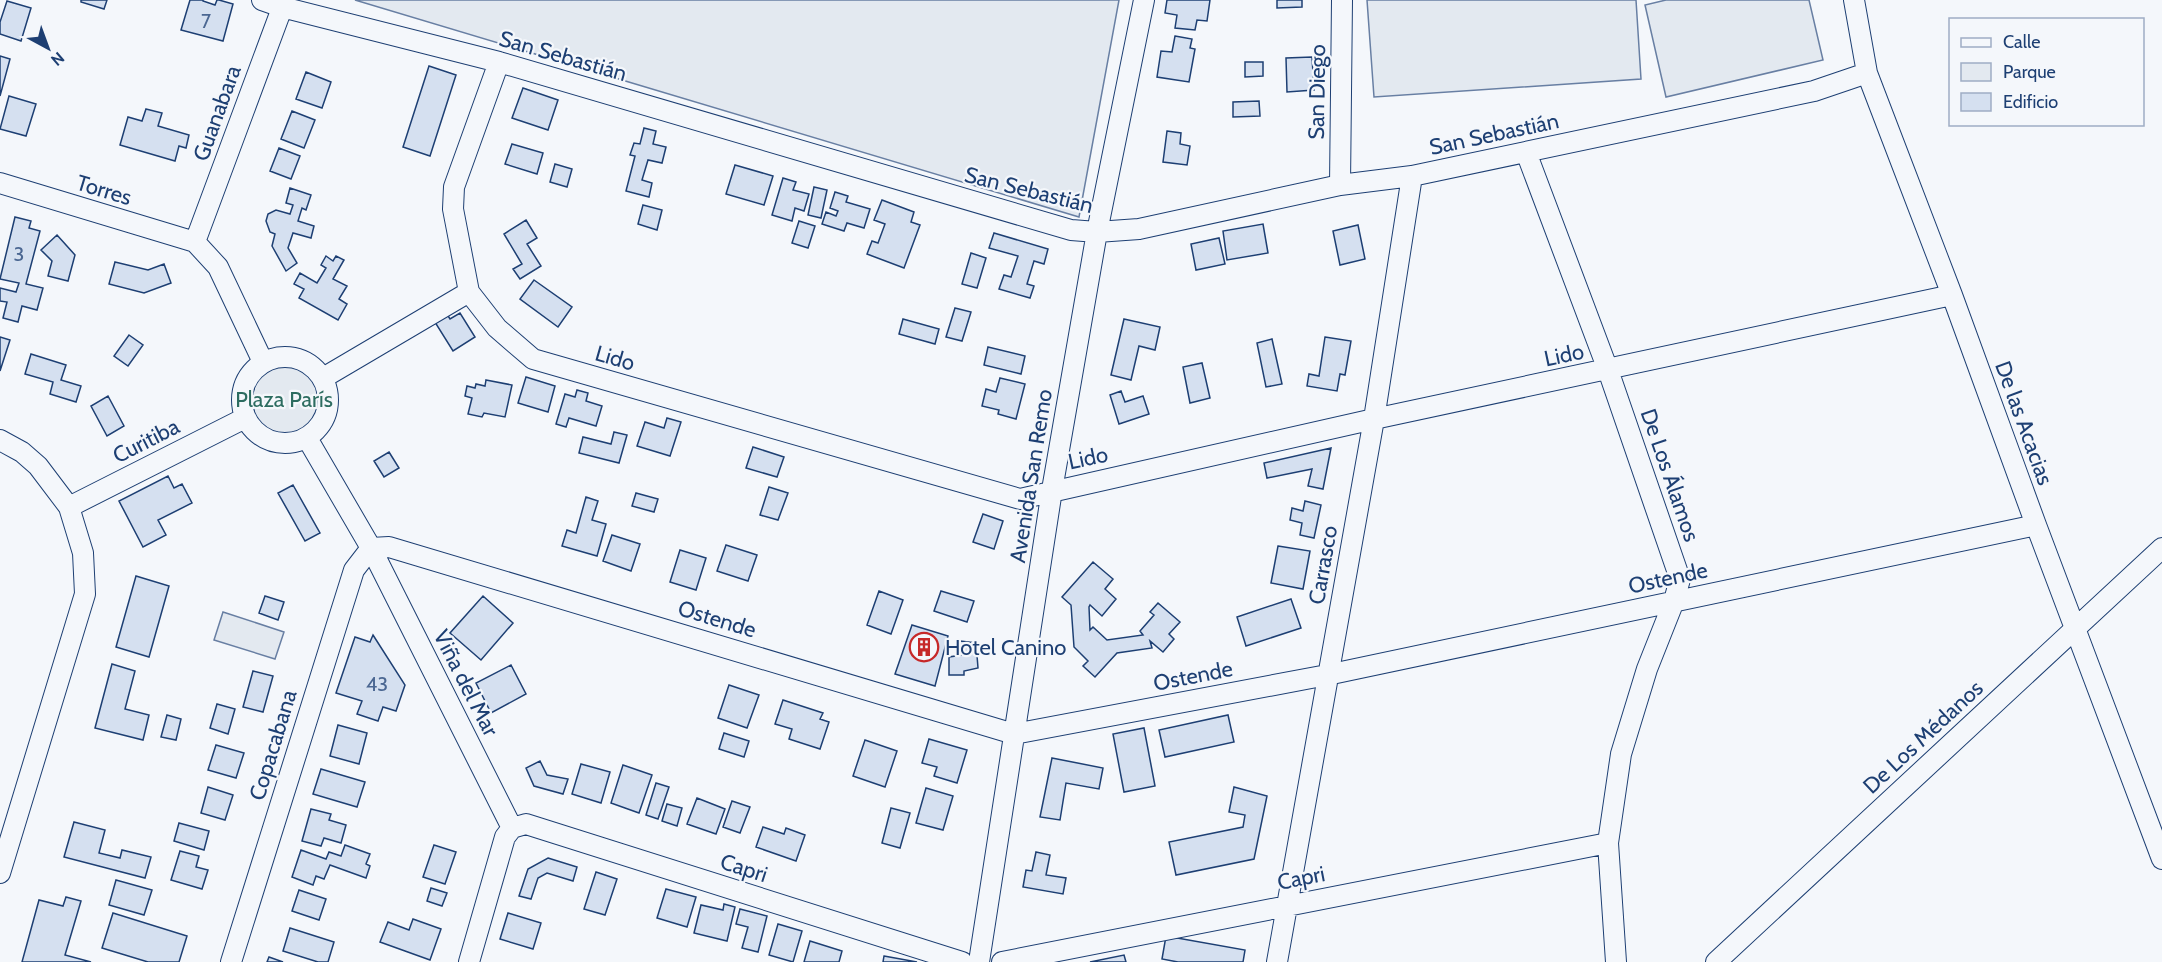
<svg xmlns="http://www.w3.org/2000/svg" width="2162" height="962" font-family="Cabin,sans-serif">
  <rect width="100%" height="100%" fill="#f4f7fb"/>
  <!-- green -->
  <path fill="#e3e9f0" stroke="#687fa3" stroke-width="1.5" d="M355 0H1119L1079 217Z
    M1367 0H1636L1641 79 1374 97Z
    M1666 0H1809L1823 60 1666 97 1645 5Z
    M247 399a37 37 0 1 1 74 0a37 37 0 1 1-74 0Z
    M223 612 284 632 275 659 214 640Z"/>
  <!-- building -->
  <path fill="#d5e0f0" stroke="#1d3f73" stroke-width="1.5" d="M81 0H107L104 9 81 2Z
    M190 0H203V1L215 5 217 0H219L233 4 223 41 181 30Z
    M1167 0H1210L1207 21 1197 20 1195 30 1175 28 1177 15 1165 13Z
    M1277 0H1302V7L1277 8Z
    M7 1 31 8 21 41 0 34V22Z
    M1175 36 1192 39 1190 48 1195 49 1189 82 1157 77 1161 51 1172 52Z
    M0 56 10 59 0 96Z
    M1312 57 1314 90 1287 92 1286 58Z
    M1245 62H1263V76L1245 77Z
    M429 66 456 75 430 156 403 147Z
    M306 72 331 82 322 108 296 99Z
    M523 88 558 100 548 130 512 118Z
    M9 96 36 104 26 136 0 129Z
    M1259 101 1260 116 1233 117V102Z
    M146 109 162 113 158 126 189 135 186 148 179 146 175 161 120 145 128 117 142 121Z
    M292 111 315 120 304 148 281 139Z
    M644 128 656 131 653 144 666 147 662 163 648 160 642 180 652 183 649 197 626 191 635 156 630 155 634 143 640 144Z
    M1167 131 1181 133 1180 144 1190 146 1187 165 1163 162Z
    M512 144 543 153 537 174 505 164Z
    M279 148 300 156 291 179 270 171Z
    M555 164 572 169 567 187 550 182Z
    M735 165 773 176 764 205 726 194Z
    M783 178 796 182 793 190 809 194 804 211 795 208 792 221 772 215Z
    M814 187 827 190 821 218 808 215Z
    M290 188 311 195 306 210 302 208 298 221 314 226 311 238 293 233 288 248 297 263 286 271 272 246 275 234 270 232 266 221 268 214 276 210 290 214 293 205 286 203Z
    M835 192 848 196 846 202 870 209 864 228 847 223 844 231 822 224 826 212 836 216 838 211 830 208Z
    M882 200 914 212 911 222 920 225 904 268 867 254 872 241 878 243 885 224 874 220Z
    M643 205 662 210 657 230 638 224Z
    M15 217 31 221 29 228 40 231 26 284 43 288 37 310 22 306 18 322 3 318 7 302 0 301V288L16 292 19 283 0 279Z
    M526 220 537 238 527 244 541 266 520 279 513 269 522 264 504 234Z
    M799 221 815 226 808 248 792 243Z
    M1263 224 1268 253 1227 260 1223 231Z
    M1358 225 1365 259 1340 265 1333 231Z
    M994 233 1048 249 1044 264 1034 261 1027 284 1034 286 1030 298 999 289 1004 275 1011 277 1018 256 989 248Z
    M57 235 75 255 68 281 48 276 52 261 41 250Z
    M1219 238 1225 264 1196 270 1191 244Z
    M971 253 986 258 977 288 962 284Z
    M326 256 333 261 336 256 344 260 333 279 347 286 339 299 347 304 338 320 299 298 304 289 294 284 300 273 317 283 326 268 321 265Z
    M115 262 148 270 164 264 171 283 144 293 109 284Z
    M534 280 572 307 558 327 520 299Z
    M955 308 971 312 962 341 946 337Z
    M445 311 450 319 460 313 475 337 453 351 433 319Z
    M903 319 939 329 935 344 899 334Z
    M1124 319 1160 327 1155 350 1139 346 1131 380 1111 375Z
    M129 335 143 345 128 366 114 356Z
    M0 337 10 340 0 371Z
    M1325 337 1351 341 1345 375 1340 374 1337 391 1307 386 1309 374 1319 376Z
    M1272 339 1282 384 1266 387 1257 343Z
    M988 347 1025 356 1021 374 984 365Z
    M31 354 66 365 61 380 81 386 76 402 50 394 53 382 25 374Z
    M1202 363 1210 398 1190 403 1183 367Z
    M526 377 555 386 548 412 518 403Z
    M1000 378 1025 384 1016 419 998 414 999 410 982 406 986 389 996 392Z
    M486 380 512 385 505 417 484 413 482 417 468 414 472 398 465 396 467 386 475 388 476 384 485 386Z
    M577 390 588 393 586 401 602 406 596 426 569 418 566 427 556 424 565 394 575 397Z
    M1121 391 1125 402 1143 396 1149 414 1119 424 1110 395Z
    M108 396 124 426 107 436 91 406Z
    M667 418 681 422 670 456 637 446 645 422 664 428Z
    M614 432 627 435 619 463 579 453 583 437 611 444Z
    M753 447 784 457 777 477 746 468Z
    M1331 448 1323 489 1308 486 1312 469 1267 478 1264 463Z
    M389 452 399 468 384 477 374 461Z
    M168 476 174 488 182 484 192 503 158 520 166 535 143 547 119 501Z
    M293 485 320 533 305 541 278 493Z
    M769 487 788 493 778 520 760 515Z
    M636 493 658 499 654 512 632 506Z
    M586 497 598 501 592 520 606 524 597 556 562 546 567 530 576 533Z
    M1305 501 1321 505 1314 538 1300 535 1302 523 1290 520 1292 508 1303 511Z
    M983 514 1003 521 994 549 973 542Z
    M612 535 640 544 631 571 603 561Z
    M726 545 757 555 748 581 717 571Z
    M1278 546 1310 551 1303 589 1271 583Z
    M680 550 706 558 696 590 670 582Z
    M1093 562 1113 579 1105 589 1116 599 1102 616 1090 605 1089 607 1090 630 1093 627 1107 640 1143 635 1140 631 1154 615 1150 612 1158 603 1180 622 1169 634 1174 639 1163 652 1150 641 1152 648 1117 653 1095 677 1083 666 1088 661 1074 647 1071 605 1062 597Z
    M136 576 169 586 149 657 116 647Z
    M879 591 903 600 891 634 867 625Z
    M941 591 974 601 967 622 934 611Z
    M265 596 284 602 278 620 259 613Z
    M483 596 513 623 481 660 450 633Z
    M1291 599 1301 628 1246 646 1237 617Z
    M912 625 948 636 935 686 895 674Z
    M373 635 405 685 396 711 383 707 378 721 357 714 362 701 336 693 355 637 370 642Z
    M960 641 976 643 978 668 964 671V675H949V657L962 655Z
    M112 664 135 671 125 709 149 715 143 740 95 728Z
    M511 665 526 694 491 713 476 683Z
    M253 671 273 676 263 712 243 707Z
    M729 685 759 695 747 728 718 718Z
    M783 700 823 713 820 719 829 722 820 749 789 739 792 729 775 724Z
    M217 704 235 709 228 734 210 728Z
    M167 715 181 719 176 740 161 737Z
    M1228 715 1234 742 1165 757 1159 730Z
    M338 725 367 733 359 764 330 756Z
    M1144 728 1155 786 1124 792 1113 734Z
    M724 733 749 741 744 757 719 749Z
    M929 739 967 750 957 783 934 776 937 767 922 763Z
    M865 740 897 751 885 787 853 776Z
    M216 745 244 753 236 778 208 770Z
    M1052 758 1103 768 1099 789 1066 783 1060 820 1040 817Z
    M540 761 547 775 568 779 563 794 534 786 526 768Z
    M581 764 610 772 601 803 572 794Z
    M623 765 652 775 639 813 611 803Z
    M321 769 365 782 357 807 313 794Z
    M656 783 669 787 658 819 646 815Z
    M208 787 233 795 225 820 201 813Z
    M1234 787 1267 796 1254 859 1176 875 1169 842 1243 827 1245 815 1229 812Z
    M926 788 953 796 943 830 916 823Z
    M697 798 725 809 716 834 687 824Z
    M732 801 750 807 740 833 723 827Z
    M667 804 682 808 677 826 662 821Z
    M891 808 910 813 900 848 882 843Z
    M311 809 331 814 329 820 346 825 341 843 324 838 321 846 302 841Z
    M74 822 105 830 99 853 120 858 122 850 151 857 145 878 64 857Z
    M179 823 209 831 204 850 174 841Z
    M763 827 784 834 786 828 805 835 796 861 756 847Z
    M345 845 370 854 366 864 370 866 366 878 330 865 324 879 316 876 313 885 292 877 301 850 326 859 329 852 341 856Z
    M434 845 456 852 445 884 423 877Z
    M180 851 199 856 196 867 208 870 202 889 171 880Z
    M1036 852 1050 855 1046 875 1066 878 1063 894 1023 887 1026 870 1032 871Z
    M548 858 577 867 573 881 547 873 538 878 531 899 519 896 528 869Z
    M596 872 617 879 605 915 584 909Z
    M116 880 152 890 144 915 109 905Z
    M431 888 447 893 442 906 427 901Z
    M666 889 696 897 687 927 657 918Z
    M299 890 326 899 319 920 292 911Z
    M66 897 81 901 65 955 91 962H22L39 900 63 906Z
    M724 904 735 907 727 941 694 933 701 905 723 910Z
    M740 909 767 916 758 952 742 948 748 927 736 924Z
    M113 913 187 936 179 962H148L102 948Z
    M508 913 541 923 533 949 500 939Z
    M413 919 441 929 430 960 380 942 388 922 409 930Z
    M778 924 802 931 793 962 769 955Z
    M290 928 334 942 328 962H318L283 951Z
    M1166 936 1245 950 1243 962H1178L1162 959Z
    M810 941 842 951 839 962H804Z
    M1124 955 1126 962H1090Z
    M884 956 917 962H883Z
    M269 957 283 962H267Z"/>
  <g fill="none" stroke-linecap="round" stroke-linejoin="round">
    <!-- minor casing -->
    <g stroke="#1d3f73" stroke-width="22">
      <path id="minor" d="M262 0 282 7 499 62 1071 230 1097 232 1139 229 1340 185 1412 176 1814 91 1867 73
        M1854 0 1867 73 1952 295 2036 525 2162 859
        M499 62 454 187 453 209 469 292 497 328 533 359 1020 499 1374 419 1952 295
        M1526 152 1608 370 1680 579 1674 601 1647 669 1621 754 1608 843 1616 962
        M0 183 195 242
        M1340 185 1342 0
        M195 242 285 0
        M195 242 218 267 263 362
        M242 400a43 43 0 1 1 86 0a43 43 0 1 1-86 0Z
        M323 378 469 292
        M307 438 371 548 512 828 505 837 469 962
        M0 440 22 452 38 466 69 507 83 553 85 594 0 873
        M69 507 245 418
        M512 828 526 824 962 962
        M231 962 354 570 371 548 389 547 1014 734 1327 675 2036 525
        M979 962 1052 490 1097 232 1144 0
        M1002 962 1608 843
        M1277 962 1374 419 1412 176
        M1716 962 2162 548"/>
    </g>
    <!-- minor -->
    <use href="#minor" stroke="#f4f7fb" stroke-width="20"/>
  </g>
  <!-- icons -->
  <defs>
    <g id="building-ring" transform="scale(1.5)"><circle r="9.5" fill="#f4f7fb" stroke="#c62828" stroke-width="1.5"/><path d="M-4-6H4V6H1V3H-1V6H-4ZM-2.5-4.3h1.7v1.8h-1.7ZM.8-4.3h1.7v1.8H.8ZM-2.5-1h1.7V.8h-1.7ZM.8-1h1.7V.8H.8Z" fill="#c62828"/></g>
  </defs>
  <g fill-rule="evenodd">
    <use href="#building-ring" x="924" y="647"/>
  </g>
  <g text-anchor="middle" dominant-baseline="central" stroke-width="4.5" stroke-linejoin="round" paint-order="stroke">
    <!-- number labels -->
    <g font-size="20" fill="#4b6792">
      <text x="206" y="21">7</text>
      <text x="19" y="254">3</text>
      <text x="377" y="684">43</text>
    </g>
    <!-- street labels -->
    <g font-size="22" fill="#1d3f73" stroke="#f4f7fb">
      <text transform="translate(563 56) rotate(16)">San Sebastián</text>
      <text transform="translate(1317 92) rotate(-89)">San Diego</text>
      <text transform="translate(217 113) rotate(-70)">Guanabara</text>
      <text transform="translate(1494 134) rotate(-12)">San Sebastián</text>
      <text transform="translate(104 190) rotate(17)">Torres</text>
      <text transform="translate(1029 190) rotate(14)">San Sebastián</text>
      <text transform="translate(1564 355) rotate(-12)">Lido</text>
      <text transform="translate(615 358) rotate(16)">Lido</text>
      <text transform="translate(2024 423) rotate(70)">De las Acacias</text>
      <text transform="translate(146 441) rotate(-27)">Curitiba</text>
      <text transform="translate(1088 458) rotate(-12)">Lido</text>
      <text transform="translate(1670 475) rotate(71)">De Los Álamos</text>
      <text transform="translate(1031 476) rotate(-81)">Avenida San Remo</text>
      <text transform="translate(1323 565) rotate(-80)">Carrasco</text>
      <text transform="translate(1668 578) rotate(-12)">Ostende</text>
      <text transform="translate(717 619) rotate(17)">Ostende</text>
      <text transform="translate(1193 676) rotate(-11)">Ostende</text>
      <text transform="translate(466 683) rotate(63)">Viña del Mar</text>
      <text transform="translate(1923 737) rotate(-43)">De Los Médanos</text>
      <text transform="translate(273 745) rotate(-73)">Copacabana</text>
      <text transform="translate(744 868) rotate(18)">Capri</text>
      <text transform="translate(1301 878) rotate(-11)">Capri</text>
    </g>
    <!-- park labels -->
    <g font-size="22" fill="#2c6c60" stroke="#f4f7fb">
      <text x="284" y="399">Plaza París</text>
    </g>
    <!-- poi labels -->
    <g font-size="22" fill="#1d3f73" stroke="#f4f7fb" text-anchor="start">
      <text x="945" y="647">Hotel Canino</text>
    </g>
  </g>
  <!-- legend -->
  <rect x="1949" y="18" width="195" height="108" fill="#f4f7fb" stroke="#9eadc5" stroke-width="1.5"/>
  <rect x="1961" y="38" width="30" height="9" fill="#f4f7fb" stroke="#9eadc5" stroke-width="1.5"/>
  <text x="2003" y="48" font-size="18" fill="#1d3f73">Calle</text>
  <rect x="1961" y="63" width="30" height="18" fill="#e3e9f0" stroke="#9eadc5" stroke-width="1.5"/>
  <text x="2003" y="78" font-size="18" fill="#1d3f73">Parque</text>
  <rect x="1961" y="93" width="30" height="18" fill="#d5e0f0" stroke="#9eadc5" stroke-width="1.5"/>
  <text x="2003" y="108" font-size="18" fill="#1d3f73">Edificio</text>
  <!-- north arrow -->
  <g transform="translate(48 48) rotate(139)" stroke="#f4f7fb" stroke-width="4.5" paint-order="stroke">
  <path d="M0-4.5L10 22L0 15L-10 22Z" fill="#1d3f73"/>
  <text y="-9" font-size="16" font-weight="bold" text-anchor="middle" fill="#1d3f73">N</text>
  </g>
</svg>
